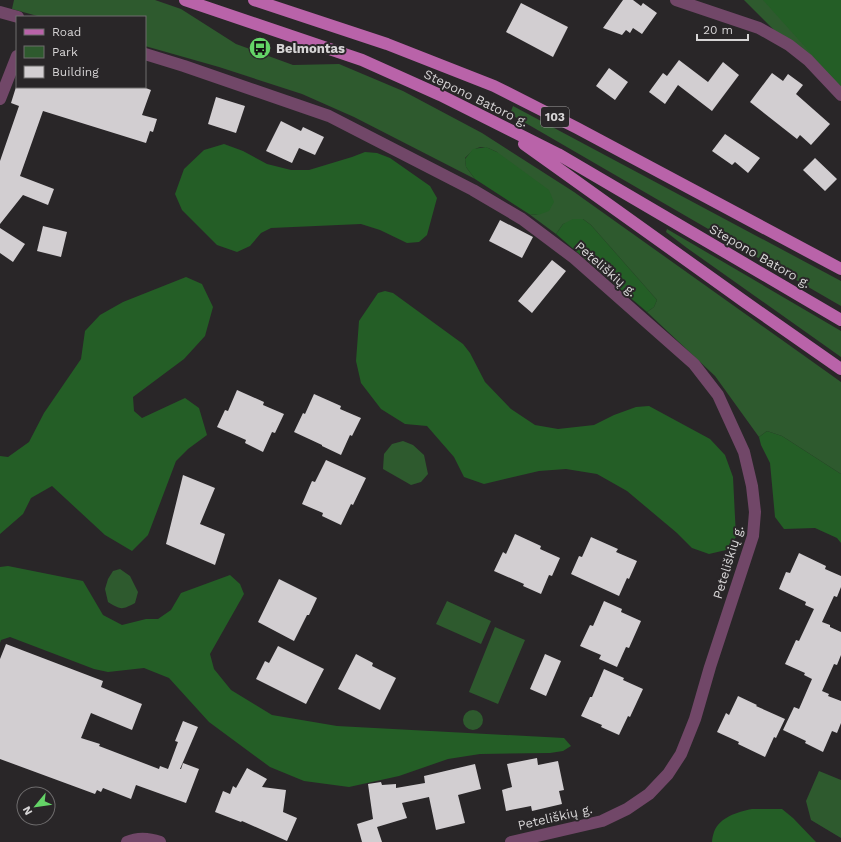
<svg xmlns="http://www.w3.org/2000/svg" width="841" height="842" font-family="'Work Sans',sans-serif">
  <rect width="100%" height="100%" fill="#292628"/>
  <!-- green -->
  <path fill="#2e5a2e" d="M14 0H155L181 9 236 44 293 65 339 64 403 91 482 133 574 192 841 382V474L782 436 767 431 759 437 715 376 647 312 654 307 657 300 591 225 583 219 563 224 556 234 529 214 538 215 497 152C482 144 477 145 465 158L466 167 475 179 354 117 302 94 219 67 145 46V17H41L12 9Z
    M744 0H841V99L789 45Z
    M513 106 841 281V306L510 114Z
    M667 229 841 331V357L687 248 666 232Z
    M403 441 413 445 424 455 428 474 421 482 411 485 383 469 384 454 392 444Z
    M120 569 130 576 138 592 135 603C122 610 121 610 108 602L105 589 108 579 113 571Z
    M447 601 491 621 481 644 436 624Z
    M495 627 525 640 498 704 469 692Z
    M463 720a10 10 0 1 1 20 0a10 10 0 1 1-20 0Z
    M819 771 841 780V838L811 820 806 801Z"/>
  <!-- forest -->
  <path fill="#245e26" d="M763 0H841V87Z
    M224 144 243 151 267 164 291 170H309L352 157 365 152 377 153 390 158 430 186 437 198 427 235 419 242 407 243 380 230 361 224 271 228 261 233 250 246 237 252 217 245 182 210 175 194 184 169 204 150Z
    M486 147 497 152 549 190 554 202 549 211 538 215 529 214 475 179 466 167 465 159 473 149Z
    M573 219H583L591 225 657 300 654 307 647 312 556 234 563 224Z
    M186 277 202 284 213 307 205 336 184 359 133 397 134 411 142 418 185 398 199 408 207 435 188 449 176 461 148 535 132 551 105 535 52 486 31 498 23 514 0 534V456L8 457 29 442 44 413 81 359 85 331 100 315 123 302Z
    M385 291 393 293 463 344 470 353 485 382 511 409 535 425 558 429 594 425 614 415 636 407 649 406 710 439 725 455 733 477 736 537 726 550 709 554 692 548 677 533 627 491 597 474 566 469 539 471 484 484 464 477 454 457 427 426 405 424 381 409 361 383 356 361 359 321 378 293Z
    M767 431 782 436 841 474V543L837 538 815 528 784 529 775 517 770 463 761 445 759 437Z
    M8 566 83 581 103 615 122 625 146 619H158L171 610 181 593 230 575 240 584 244 594 210 654 214 669 231 690 272 715 337 726 564 738 571 746 563 751 550 753 480 754 448 759 399 776 349 787 304 781 270 767 209 722 169 678 144 668 108 672 94 669 10 637 1 640 0 643V567Z
    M752 809H782L793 818 816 842H712C712 839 713 835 714 832 720 817 737 812 752 809Z"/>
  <!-- building -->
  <path fill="#d2ced1" d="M623 0H633L641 6 643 3 657 13 642 34 633 28 630 33 626 30 622 35 603 28Z
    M521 3 568 27 553 57 506 32Z
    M679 60 708 82 723 62 739 75 712 111 678 85 665 104 649 92 663 73 667 76Z
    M609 68 628 82 615 100 596 86Z
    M772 73 783 81 788 74 803 85 796 94 830 124 811 145 800 135 797 139 750 102Z
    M16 87H143L151 90 142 115 157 119 153 132 150 131 146 143 43 111 20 176 54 189 48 205 23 195 0 224V161L19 106 11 103Z
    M216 97 245 106 236 133 208 124Z
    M281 121 301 131 303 127 324 137 315 155 299 148 292 163 266 151Z
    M725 134 760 158 748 173 735 162 732 165 712 151Z
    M815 158 837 179 825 191 803 170Z
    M500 220 533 237 522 258 489 241Z
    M43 226 67 232 61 257 37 251Z
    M0 228 25 244 13 262 0 253Z
    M552 260 566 271 532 313 518 301Z
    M237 390 264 402 263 405 284 414 275 433 272 432 263 452 245 443 246 440 217 427 225 410 228 411Z
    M314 394 341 406 340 409 361 418 352 436 350 435 341 455 322 446V445L294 432 303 413 305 414Z
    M326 460 366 478 353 505 351 504 341 525 322 516 323 513 302 504 312 481 315 482Z
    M183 475 215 488 200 524 225 534 215 565 166 544Z
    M515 534 541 546 540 549 560 558 552 576 549 575 541 594 523 586 524 584 494 571 503 552 506 554Z
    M591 537 618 549 616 552 637 561 629 579 627 578 619 596 571 574 579 556 582 557Z
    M799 553 826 566 825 569 841 576V587L837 597 834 596 822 622 830 625V627L841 632V655L837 665 834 664 822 691 829 694 828 696 841 701V723L837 733 832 731 823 752 805 743 806 741 783 730 794 707 799 709 812 679 804 675 805 673 785 664 796 640 799 641 814 609 805 605 806 602 779 589 786 572 790 573Z
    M279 579 317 598 309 615H307L294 641 258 622Z
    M604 601 622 609 621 612 641 621 629 648 626 647 617 667 599 659 601 655 580 646 590 625 593 626Z
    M6 644 103 681 101 687 142 704 132 730 91 713 81 738 100 744 99 746 159 769 160 766 168 769 178 742 175 741 183 721 198 727 180 769H181L183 763 199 769 186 803 136 785 131 799 103 788 101 792 97 790 95 794 0 759V659Z
    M278 646 324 669 306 704 256 679 265 661 269 663Z
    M356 654 373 663 372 666 396 678 380 710 338 689Z
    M545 654 561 661 546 696 530 689Z
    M604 669 624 678 623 680 643 689 630 717 628 716 619 735 601 727 602 725 581 716 590 697H592Z
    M738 696 757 705 756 706 785 719 776 738 774 737 765 757 738 744 739 742 717 732 726 713 729 715Z
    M537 758 538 765 558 761 564 790 559 791 562 804 532 811 531 806 506 811 502 790 512 787 507 764Z
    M475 764 481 789 458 795 465 823 436 830 429 797 402 803 407 818 377 827 382 842H362L357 824 373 819 368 784 381 782 382 785 396 784V788L425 783 424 776Z
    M247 768 267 779 262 787 286 790 283 812 297 818 287 841 242 821 241 822 215 812 223 791 230 794 233 786 236 788Z"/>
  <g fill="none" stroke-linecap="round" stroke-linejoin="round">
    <!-- street -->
    <path stroke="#714768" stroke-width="12" d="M676 0 759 28 789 45 808 60 841 95
      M0 12 18 17
      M145 54 184 66 329 116 473 190 522 219 574 258 694 364 718 395 744 452 752 486 755 512 753 536 710 667 695 719 681 754 668 774 649 794 627 809 602 821 511 842
      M0 99 17 56
      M127 842C138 837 149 838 160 842"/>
    <!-- primary -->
    <path stroke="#b963a9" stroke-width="12" d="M185 0 362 60 440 95 558 154 841 320
      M254 0 387 44 494 86 577 128 841 269
      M524 144 745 302 841 369"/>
  </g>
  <!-- icons -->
  <defs>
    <g id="bus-disc" transform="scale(1.15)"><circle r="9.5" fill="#64d467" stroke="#292628"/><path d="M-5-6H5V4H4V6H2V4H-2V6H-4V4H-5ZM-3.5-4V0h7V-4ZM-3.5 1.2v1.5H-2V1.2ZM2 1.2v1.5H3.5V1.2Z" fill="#111"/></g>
  </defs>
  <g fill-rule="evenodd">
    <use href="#bus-disc" x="260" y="48"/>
  </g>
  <g text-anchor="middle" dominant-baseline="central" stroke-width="4" stroke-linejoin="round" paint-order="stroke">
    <!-- shield labels -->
    <rect fill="#292628" stroke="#a2a0a1" stroke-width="1" x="541" y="107" width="28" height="20" rx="3"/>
    <g font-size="12" font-weight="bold" fill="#d6d4d5">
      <text x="555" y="117">103</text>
    </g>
    <!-- poi labels -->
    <g font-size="13" font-weight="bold" fill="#d6d4d5" stroke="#292628" text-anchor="start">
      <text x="276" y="48">Belmontas</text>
    </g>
    <!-- street labels -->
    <g font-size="13" fill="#d6d4d5" stroke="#292628">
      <text transform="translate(476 98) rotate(26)">Stepono Batoro g.</text>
      <text transform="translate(760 256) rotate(30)">Stepono Batoro g.</text>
      <text transform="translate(606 269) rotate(41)">Peteliškių g.</text>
      <text transform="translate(728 562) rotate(-73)">Peteliškių g.</text>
      <text transform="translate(555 817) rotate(-13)">Peteliškių g.</text>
    </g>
  </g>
  <!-- legend -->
  <rect x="16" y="16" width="130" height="72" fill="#292628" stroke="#6e6c6d"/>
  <rect x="24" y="29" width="20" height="6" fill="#b963a9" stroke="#6e6c6d"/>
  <text x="52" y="36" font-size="12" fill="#d6d4d5">Road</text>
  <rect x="24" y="46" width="20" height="12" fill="#2e5a2e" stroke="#6e6c6d"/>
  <text x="52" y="56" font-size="12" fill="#d6d4d5">Park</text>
  <rect x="24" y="66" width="20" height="12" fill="#d2ced1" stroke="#6e6c6d"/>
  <text x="52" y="76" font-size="12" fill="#d6d4d5">Building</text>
  <!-- north arrow -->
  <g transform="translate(36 806) rotate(241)"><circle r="19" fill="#292628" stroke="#6e6c6d"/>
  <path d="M0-3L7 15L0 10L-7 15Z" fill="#64d467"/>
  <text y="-6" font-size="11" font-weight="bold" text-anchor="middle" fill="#d6d4d5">N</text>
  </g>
  <!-- scale -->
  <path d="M697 34v6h51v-6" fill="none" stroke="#d6d4d5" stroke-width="2"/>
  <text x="703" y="34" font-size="12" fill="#d6d4d5" stroke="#292628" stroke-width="3" paint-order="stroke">20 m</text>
</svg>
